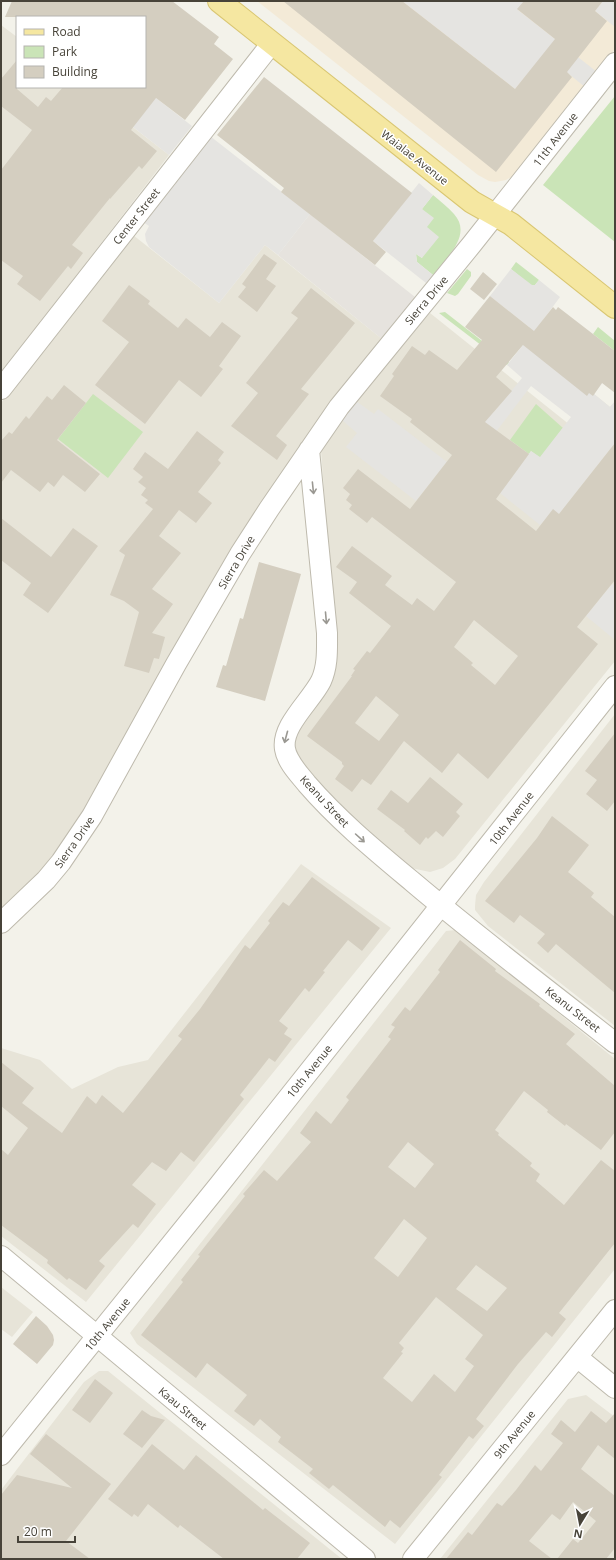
<svg xmlns="http://www.w3.org/2000/svg" width="616" height="1560" font-family="'Open Sans',sans-serif">
  <rect width="100%" height="100%" fill="#f3f2ea"/>
  <!-- residential -->
  <path fill="#e7e4d8" d="M1 25 17 37V87H81L169 155 1 373Z
    M133 235 219 303 265 245 382 339 331 402 263 500 234 545 107 774 67 837 33 880 1 911V403Z
    M430 313 570 425 594 394 610 407 615 402V661L455 859 443 868 430 872 411 868 367 834 301 766 292 741 298 726 333 611 321 450 333 432 373 379Z
    M615 714V1026L488 926 475 910V906L476 895 484 882Z
    M301 864 391 928 86 1302 1 1236V1048L40 1060 72 1089 118 1067 148 1060Z
    M456 930 615 1059V1269L395 1544 137 1344 130 1333 446 931Z
    M1 1287 33 1312 12 1337 1 1329Z
    M99 1371H108L342 1559H1V1490L84 1382Z
    M586 1395 615 1417V1559H440L568 1399Z"/>
  <!-- commercial -->
  <path fill="#f3ead7" d="M257 1H615V49L515 175 506 180 495 182 489 181 478 175Z"/>
  <!-- industrial -->
  <path fill="#e6e3de" d="M310 214 415 297 382 339 278 255Z"/>
  <!-- green -->
  <path fill="#cae4b7" d="M615 96V242L543 185Z
    M433 195C440 201 448 207 454 214 473 235 446 258 433 275L417 262 416 254 422 258 427 227 422 209Z
    M516 262 539 280 535 285H530L511 269Z
    M467 269 471 272V276L458 294 455 296 447 293Z
    M445 312 509 362 507 365 439 313Z
    M598 327 615 341V351L593 334Z
    M93 394 143 432 108 478 58 439Z
    M536 404 563 428 540 458 531 451 529 454 510 440Z"/>
  <!-- parking -->
  <path fill="#e5e4e1" d="M402 1H524L518 10 597 72 585 87 544 54 515 89Z
    M603 1H615V27L595 11Z
    M156 98 192 126 169 155 102 103Z
    M210 136 310 214 278 255 265 245 219 303 149 247 146 241 145 234 149 226 143 222Z
    M419 183 433 195 422 209 434 218 427 227 439 237 422 258 416 254 417 262 433 275 426 283 373 241Z
    M511 269 532 285H535L539 280 560 297 540 324 607 377 594 394 610 407 615 401V429L613 431 615 433V443L559 514 545 520 540 525 500 493 531 451 540 457 571 417 531 386 472 463 447 374 494 412 522 378 507 365 531 335 526 331 529 327 490 296Z
    M356 401 374 414 378 409 447 462 416 501 346 447 357 433 342 420Z
    M612 584 614 585 615 584V640L586 616Z"/>
  <!-- building -->
  <path fill="#d4cec0" fill-rule="evenodd" d="M12 1H172L219 37 214 44 233 59 185 120 156 98 131 130 157 151 142 169 139 166 110 199V198L72 245 83 253 71 269 68 266 40 301 17 284 23 276 1 260V170L32 130 1 106V79L17 60V89L38 107 46 97 51 101 63 87H145V17H5Z
    M283 1H402L515 89 555 39 517 9 524 1H603L595 11 607 21 567 72 572 77 496 172Z
    M264 77 412 193 373 241 386 252 375 265 281 192 284 188 217 135Z
    M264 254 277 263 266 279 276 286 257 312 238 297 246 287 242 284Z
    M483 272 497 284 484 300 470 289Z
    M129 285 150 301 148 304 178 328 186 318 210 337 222 322 241 336 219 366 223 369 201 397 179 380 145 424 95 385 129 342 102 321Z
    M311 288 355 323 301 389 309 394 276 436 287 445 277 460 231 426 258 393 246 383 298 318 291 313Z
    M490 296 534 331 553 307 556 310 558 307 615 351V393L602 383 593 396 589 393 587 396 523 345 496 377 512 391 485 422 529 454 496 499 536 531 553 509 559 514 615 443V580L577 627 598 644 488 779 458 753 442 773 404 741 371 785 362 779 352 792 335 779 344 766 342 764V762L307 736 352 676H351L355 670 353 669 367 651 370 653 391 626 349 593 357 582 336 567 352 546 392 576 385 585 412 605 417 598 434 611 456 582 372 517 367 523 349 509 352 505 346 500 350 494 343 488 358 469 410 509 452 455 410 422 412 419 380 396 394 376 392 374 412 346 425 355 429 350 457 370 482 340 465 327ZM474 620 518 656 495 685 471 665 473 663 454 647ZM376 696 399 715 379 741 355 723Z
    M64 385 86 403 57 440 100 474 85 492 63 475 54 487 48 482 40 492 11 470 1 483V441L9 432 12 434 26 416 29 419 47 396 52 400Z
    M197 431 224 452 218 460 221 463 198 492 212 503 196 523 179 510 159 536 181 553 152 589 173 604 152 633 165 637 159 659 154 658 149 673 124 666 139 612 124 601 110 595 125 555 119 551 153 509 145 503 148 500 141 495 146 488 138 482 143 477 133 469 145 452 168 469Z
    M1 518 51 557 73 528 98 546 48 613 23 595 31 583 1 560Z
    M259 562 301 574 265 701 216 687 223 665 226 666 240 618 243 619Z
    M615 733V801L607 811 586 794 597 780 585 771Z
    M430 777 463 804 456 812 460 816 443 837 436 831 428 839 426 837 420 845 404 831 405 830 377 809 391 790 408 803Z
    M552 816 589 845 568 872 594 893 591 897 615 917V993L556 944 548 953 537 943 545 934 520 915 514 923 485 901 537 838Z
    M312 877 380 928 362 951 348 940 323 971 325 972 309 992 305 988 279 1021 288 1028 284 1034 292 1039 275 1062 269 1058 240 1095 244 1099 194 1162 181 1152 166 1171 152 1162 132 1185 156 1204 138 1228 133 1224 99 1261 105 1266 86 1290 69 1278 67 1280 47 1263 48 1260 1 1225V1149L8 1155 28 1128 1 1106V1062L34 1088 22 1103 62 1133 87 1096 96 1104 102 1095 123 1113 182 1039 178 1036 200 1009 245 945 250 949 270 923 268 921 283 902 289 906Z
    M460 940 496 969 495 971 540 1004 539 1006 575 1034 566 1044 615 1086V1132L601 1150 566 1124 565 1126 547 1112 548 1110 524 1091 495 1130 499 1133 498 1135 532 1163 530 1166 540 1174 536 1181 564 1205 601 1160 615 1171V1243L559 1313 566 1319 552 1337 546 1332 518 1364 476 1419 484 1426 473 1439 469 1436 439 1475 442 1477 400 1528 390 1520 385 1527 333 1485 329 1489 309 1473 313 1469 278 1442 281 1437 260 1419 254 1426 234 1411 247 1395 207 1363 196 1378 141 1335 183 1282 181 1280 200 1256 198 1255 245 1196 243 1194 264 1170 277 1181 311 1142 300 1133 316 1111 331 1124 349 1100 346 1097 391 1039 388 1037 395 1027 391 1025 405 1007 410 1011 440 972 438 970ZM408 1142 434 1164 415 1188 388 1167ZM404 1219 427 1238 398 1277 374 1258ZM476 1265 507 1288 487 1311 456 1289ZM436 1297 483 1335 465 1359 474 1366 455 1392 434 1374 412 1402 383 1378 403 1353 401 1352 404 1348 399 1343Z
    M36 1316 47 1326 53 1335 54 1340 53 1345 37 1364 13 1344Z
    M95 1379 113 1393 90 1423 72 1410Z
    M142 1410 151 1416 165 1420 142 1448 123 1434Z
    M591 1411 606 1423 615 1413V1459L598 1445 581 1469 615 1496V1548L606 1559H557L573 1539 578 1543 596 1521 573 1502 560 1520 552 1514 529 1541 552 1559H446L468 1532 472 1535 497 1503 502 1506 516 1490 535 1465 541 1471 563 1443 551 1434 561 1420 575 1432Z
    M46 1434 111 1484 66 1541 90 1559H1V1495L17 1475 72 1488 30 1454Z
    M152 1444 184 1470 196 1455 263 1510 265 1508 310 1543 297 1559H224L180 1525 178 1528 148 1504 138 1517 134 1514 132 1517 108 1499Z"/>
  <g fill="none" stroke-linecap="round" stroke-linejoin="round">
    <!-- minor casing -->
    <g stroke="#bebaad" stroke-width="22">
      <path id="minor" d="M1 389 272 43
        M309 450 327 633C327 649 328 666 321 681 311 701 281 726 285 749 287 762 299 774 307 784 339 821 377 852 414 883 479 938 548 990 615 1043
        M1 923 46 880 61 862 92 816 176 664 240 554 269 509 339 407 472 244 615 63
        M1 1256 365 1559
        M577 1357 615 1388
        M1 1455 219 1185 615 686
        M413 1559 615 1310"/>
    </g>
    <!-- major casing -->
    <g stroke="#d9c672" stroke-width="24">
      <path id="major" d="M219 1 472 202 511 224 615 307"/>
    </g>
    <!-- minor -->
    <use href="#minor" stroke="#fff" stroke-width="20"/>
    <!-- major -->
    <use href="#major" stroke="#f5e7a1" stroke-width="22"/>
  </g>
  <!-- one-way arrows -->
  <defs><path id="oneway-shaft" d="M-6 0H5M1.5-3L5.5 0L1.5 3" fill="none" stroke-width="1.6" stroke-linecap="round" stroke-linejoin="round"/></defs>
  <g stroke="#9a9892">
    <use href="#oneway-shaft" transform="translate(313 488) rotate(84)"/>
    <use href="#oneway-shaft" transform="translate(326 618) rotate(85)"/>
    <use href="#oneway-shaft" transform="translate(286 737) rotate(105)"/>
    <use href="#oneway-shaft" transform="translate(360 838) rotate(42)"/>
  </g>
  <g text-anchor="middle" dominant-baseline="central" stroke-width="3" stroke-linejoin="round" paint-order="stroke">
    <!-- street labels -->
    <g font-size="11" fill="#474339" stroke="#fff">
      <text transform="translate(555 139) rotate(-52)">11th Avenue</text>
      <text transform="translate(415 157) rotate(38)">Waialae Avenue</text>
      <text transform="translate(136 216) rotate(-52)">Center Street</text>
      <text transform="translate(426 300) rotate(-50)">Sierra Drive</text>
      <text transform="translate(236 562) rotate(-59)">Sierra Drive</text>
      <text transform="translate(325 801) rotate(47)">Keanu Street</text>
      <text transform="translate(511 818) rotate(-52)">10th Avenue</text>
      <text transform="translate(74 842) rotate(-55)">Sierra Drive</text>
      <text transform="translate(573 1009) rotate(38)">Keanu Street</text>
      <text transform="translate(309 1071) rotate(-51)">10th Avenue</text>
      <text transform="translate(107 1324) rotate(-51)">10th Avenue</text>
      <text transform="translate(183 1408) rotate(40)">Kaau Street</text>
      <text transform="translate(514 1434) rotate(-51)">9th Avenue</text>
    </g>
  </g>
  <!-- border -->
  <rect width="616" height="1560" fill="none" stroke="#474339" stroke-width="4"/>
  <!-- legend -->
  <rect x="16" y="16" width="130" height="72" fill="#ffffff" stroke="#b5b4b0"/>
  <rect x="24" y="29" width="20" height="6" fill="#f5e7a1" stroke="#b5b4b0"/>
  <text x="52" y="36" font-size="12" fill="#474339">Road</text>
  <rect x="24" y="46" width="20" height="12" fill="#cae4b7" stroke="#b5b4b0"/>
  <text x="52" y="56" font-size="12" fill="#474339">Park</text>
  <rect x="24" y="66" width="20" height="12" fill="#d4cec0" stroke="#b5b4b0"/>
  <text x="52" y="76" font-size="12" fill="#474339">Building</text>
  <!-- north arrow -->
  <g transform="translate(580 1524) rotate(190)" stroke="#ffffff" stroke-width="3" paint-order="stroke">
  <path d="M0-3L7 15L0 10L-7 15Z" fill="#474339"/>
  <text y="-6" font-size="11" font-weight="bold" text-anchor="middle" fill="#474339">N</text>
  </g>
  <!-- scale -->
  <path d="M18 1536v6h57v-6" fill="none" stroke="#474339" stroke-width="2"/>
  <text x="24" y="1536" font-size="12" fill="#474339" stroke="#ffffff" stroke-width="3" paint-order="stroke">20 m</text>
</svg>
